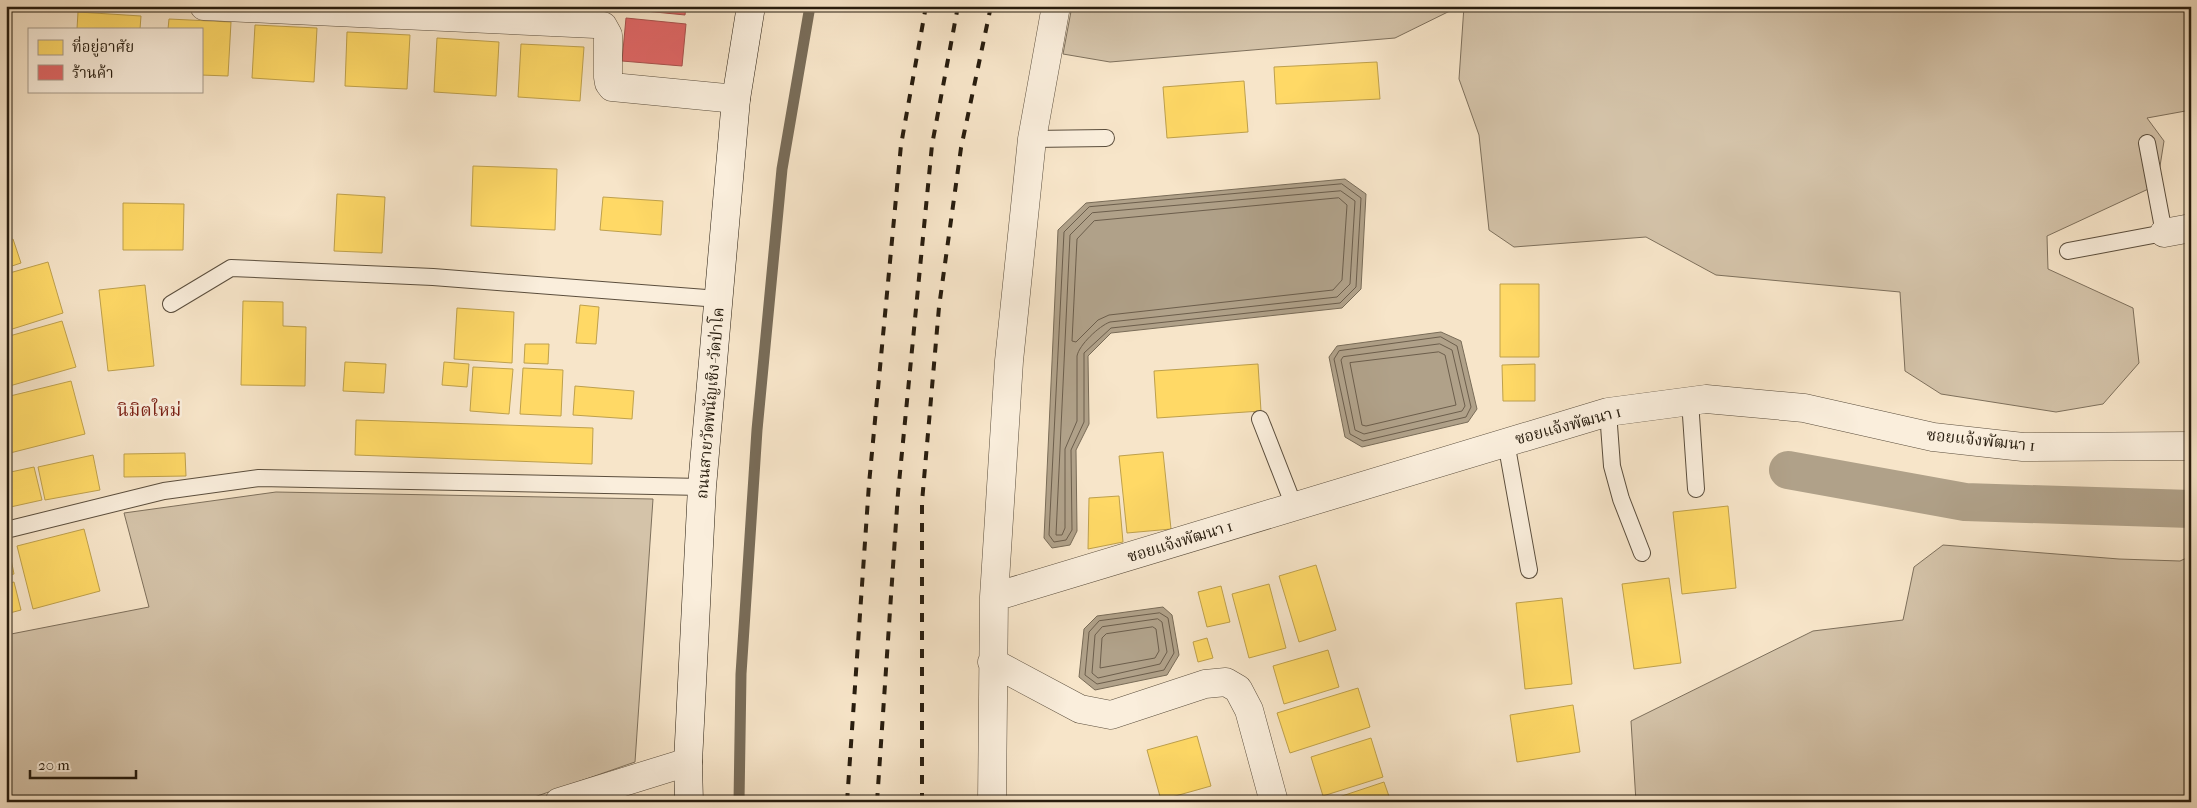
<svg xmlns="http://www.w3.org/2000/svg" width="2197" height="808" font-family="'IM FELL French Canon','Noto Serif Thai',serif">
  <rect width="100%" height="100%" fill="#f7e5c9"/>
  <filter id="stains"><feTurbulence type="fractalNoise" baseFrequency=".004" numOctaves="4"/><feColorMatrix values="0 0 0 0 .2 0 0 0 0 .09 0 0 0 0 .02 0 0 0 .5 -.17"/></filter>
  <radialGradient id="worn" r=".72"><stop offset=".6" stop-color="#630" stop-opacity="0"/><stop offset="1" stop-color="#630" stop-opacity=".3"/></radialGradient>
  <!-- green -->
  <path fill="#d4c3a9" stroke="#7e705c" d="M1072 6H1460L1395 38 1110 62 1063 54Z
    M1464 6H2191V110L2147 118 2164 141 2157 185 2047 236 2048 269 2133 308 2139 363 2103 404 2056 412 1941 394 1905 371 1900 292 1716 275 1646 237 1514 247 1489 230 1479 135 1459 79Z
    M276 492 653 499 635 762 520 802H6V635L149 607 124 513Z
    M1943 545 2119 559 2180 561 2191 556V802H1636L1631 721 1813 631 1903 620 1914 567Z"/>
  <!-- water -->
  <path fill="#b0a189" stroke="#796c58" d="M1345 179 1366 194 1361 289 1342 308 1111 333 1088 356 1089 424 1076 450 1077 531 1070 545 1052 548 1044 538 1058 230 1086 203Z
    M1441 332 1461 341 1477 409 1468 422 1362 447 1345 437 1329 357 1337 346Z
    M1163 607 1172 615 1179 655 1167 675 1095 690 1079 677 1084 629 1097 616Z"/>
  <!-- homes -->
  <path fill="#ffd966" stroke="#bea04c" d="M78 12 141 16 140 29H77Z
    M169 19 231 22 228 76 201 75V29H168Z
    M255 25 317 28 314 82 252 78Z
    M347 32 410 35 407 89 345 86Z
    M437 38 499 42 496 96 434 92Z
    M521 44 584 47 580 101 518 97Z
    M1377 62 1380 99 1276 104 1274 67Z
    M1244 81 1248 132 1167 138 1163 87Z
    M473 166 557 169 555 230 471 226Z
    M337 194 385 197 382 253 334 251Z
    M603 197 663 201 661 235 600 230Z
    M123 203 184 204 183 250H123Z
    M13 239 21 263 6 268V242Z
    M48 262 63 313 6 331V274Z
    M1500 284H1539V357H1500Z
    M145 285 154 366 108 371 99 290Z
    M243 301 283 302V326L306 327 305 386 241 385Z
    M580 305 599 307 596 344 576 343Z
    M457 308 514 312 512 363 454 359Z
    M62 321 76 367 6 387V337Z
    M525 344H549L548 364 524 363Z
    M345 362 386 364 384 393 343 391Z
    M444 362 469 364 467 387 442 385Z
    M1258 364 1261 411 1157 418 1154 371Z
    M1535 364V401H1503L1502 365Z
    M473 367 513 369 509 414 470 411Z
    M523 368 563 370 561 416 520 414Z
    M71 381 85 434 10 453 6 437V397Z
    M575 386 634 391 632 419 573 415Z
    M356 420 593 428 592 464 355 455Z
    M1163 452 1171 529 1127 533 1119 456Z
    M185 453 186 476 124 477V454Z
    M93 455 100 490 45 500 38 467Z
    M34 467 42 500 6 508V473Z
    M1119 496 1123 542 1088 549 1089 498Z
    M1728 506 1736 588 1682 594 1673 512Z
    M84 529 100 591 33 609 17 546Z
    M6 554H10L14 574 6 576Z
    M1316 565 1336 630 1299 642 1279 576Z
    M1669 578 1681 663 1634 669 1622 584Z
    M14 582 21 610 6 614V584Z
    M1269 584 1286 648 1249 658 1232 594Z
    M1221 586 1230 622 1207 627 1198 592Z
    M1562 598 1572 684 1525 689 1516 603Z
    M1207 638 1213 658 1198 662 1193 642Z
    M1328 650 1339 687 1284 704 1273 666Z
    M1358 688 1370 727 1290 753 1277 713Z
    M1573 705 1580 752 1517 762 1510 715Z
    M1197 736 1211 786 1161 800 1147 750Z
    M1371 738 1383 777 1323 796 1311 757Z
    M1384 782 1391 802H1324Z"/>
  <!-- shops -->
  <path fill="#e06666" stroke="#a8504c" d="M636 6H686L685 15 635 10Z
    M626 18 686 24 682 66 622 61Z"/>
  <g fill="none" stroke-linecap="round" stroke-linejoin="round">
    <!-- shore -->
    <path stroke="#6c5e4c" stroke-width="1" d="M1342 184 1361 198 1356 287 1340 303 1111 328 1084 353V422L1071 450 1072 530 1066 540 1054 542 1049 535 1064 232 1089 207Z
      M1341 191 1355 201 1350 284 1337 297 1110 322C1099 326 1079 345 1077 356V421L1065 449V528L1062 535H1056L1070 235 1092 213Z
      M1339 198 1347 205 1342 280 1333 290 1109 315 1098 320 1076 342 1072 341 1077 239 1094 221Z
      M1441 337 1457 346 1471 407 1466 417 1363 441 1350 434 1334 359 1339 351Z
      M1440 344 1452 350 1465 406 1462 411 1364 434 1355 430 1341 360 1343 357Z
      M1439 352 1445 355 1456 405 1366 426 1362 425 1350 363Z
      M1160 613 1168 618 1174 653 1164 670 1097 684 1085 675 1089 632 1099 621Z
      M1158 619 1162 622 1167 652 1160 664 1098 678 1092 673 1095 635 1102 627Z
      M1153 627 1156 629 1159 651 1155 658 1100 668 1102 638 1106 634Z"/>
    <!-- stream -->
    <path stroke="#796c58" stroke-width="11" d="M739 802 741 674 757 430 782 169 810 6"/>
    <!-- canal -->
    <path stroke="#b0a189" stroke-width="38" d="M1788 470 1965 502 2191 509"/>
    <!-- lane casing -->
    <g stroke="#5b4e3d" stroke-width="18">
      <path id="lane" d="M1032 139 1106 138
        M2068 251 2164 233 2147 143
        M171 304 231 268 433 277 719 299
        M1690 401 1696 489
        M1608 412 1612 466 1621 499 1642 553
        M1260 419 1294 506
        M1506 442 1529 570
        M6 530 164 491 259 478 702 487"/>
    </g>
    <!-- street casing -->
    <g stroke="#5b4e3d" stroke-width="29">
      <path id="street" d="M204 6 595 24 603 26 608 35V77L609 83 612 87 736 99
        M2164 233 2191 228
        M994 597 1608 412 1706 399 1804 408 1933 437 2023 447 2191 446
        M992 662 1080 709 1111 715 1205 684 1226 682 1238 689 1249 710 1274 802
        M559 802 688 762
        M992 802 994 597 1009 361 1032 139 1056 6"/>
    </g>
    <!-- secondary casing -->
    <g stroke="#271c0e" stroke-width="29">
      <path id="secondary" d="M689 802 688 762 702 487 736 99 751 6"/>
    </g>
    <!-- lane -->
    <use href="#lane" stroke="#faeedc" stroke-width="16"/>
    <!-- street -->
    <use href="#street" stroke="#faeedc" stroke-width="28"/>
    <!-- secondary -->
    <use href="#secondary" stroke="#faeedc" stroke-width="28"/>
    <!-- rail -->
    <path stroke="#271c0e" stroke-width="4" stroke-dasharray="9 9" stroke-linecap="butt" d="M847 802 869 484 901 145 926 6
      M877 802 898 493 932 145 958 6
      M922 802V502L939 307 961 148 991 6"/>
  </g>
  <g text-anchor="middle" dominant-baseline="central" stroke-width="5" stroke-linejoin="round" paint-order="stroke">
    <!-- street labels -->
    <g font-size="16" fill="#271c0e" stroke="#faeedc">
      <text transform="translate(710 403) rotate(-85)">ถนนสายวัดพนัญเชิง-วัดป่าโค</text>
      <text transform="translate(1568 425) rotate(-15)">ซอยแจ้งพัฒนา 1</text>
      <text transform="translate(1981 440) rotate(6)">ซอยแจ้งพัฒนา 1</text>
      <text transform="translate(1180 541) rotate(-17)">ซอยแจ้งพัฒนา 1</text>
    </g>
    <!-- neighbourhood labels -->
    <g font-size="18" fill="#7a1f14" stroke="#faeedc">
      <text x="149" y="410">นิมิตใหม่</text>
    </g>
  </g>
  <!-- margin -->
  <rect width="2197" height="808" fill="none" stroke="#f7e5c9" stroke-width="25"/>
  <rect x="8" y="8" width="2182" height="793" fill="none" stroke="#271c0e" stroke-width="2.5"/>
  <rect x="12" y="12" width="2172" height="783" fill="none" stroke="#271c0e"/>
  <!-- legend -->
  <rect x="28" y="28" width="175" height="65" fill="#faeedc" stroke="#a69a8a"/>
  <rect x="38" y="40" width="25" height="15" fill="#ffd966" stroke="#a69a8a"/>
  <text x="72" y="52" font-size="15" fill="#271c0e">ที่อยู่อาศัย</text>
  <rect x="38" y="65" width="25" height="15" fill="#e06666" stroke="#a69a8a"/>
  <text x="72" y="78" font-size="15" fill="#271c0e">ร้านค้า</text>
  <!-- scale -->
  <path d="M30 770v8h106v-8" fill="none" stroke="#271c0e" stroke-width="2.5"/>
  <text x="38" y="770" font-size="15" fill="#271c0e" stroke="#faeedc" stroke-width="4" paint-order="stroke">20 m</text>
  <rect width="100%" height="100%" filter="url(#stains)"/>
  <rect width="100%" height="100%" fill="url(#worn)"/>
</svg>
